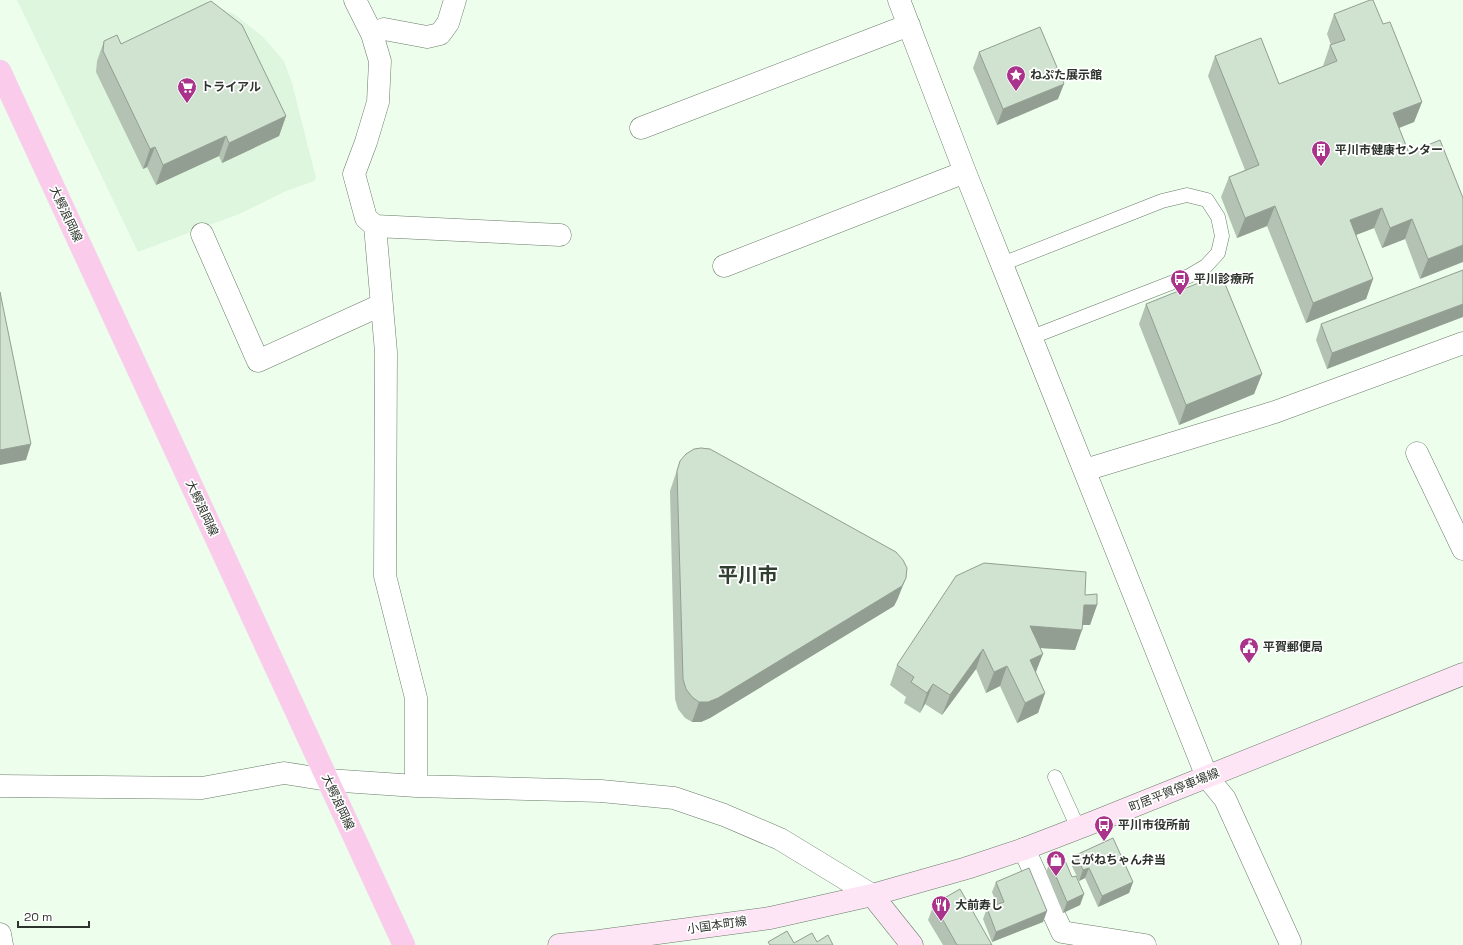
<svg xmlns="http://www.w3.org/2000/svg" width="1463" height="945" font-family="'Space Grotesk','Noto Sans JP',sans-serif">
  <rect width="100%" height="100%" fill="#edffec"/>
  <!-- built -->
  <path fill="#def6dd" d="M17 0H207L213 6 234 14 263 37 284 61 292 83 316 178 314 181 284 192 239 214 138 252Z"/>
  <g fill="none" stroke-linecap="round" stroke-linejoin="round">
    <!-- lane casing -->
    <g stroke="#6a7a69" stroke-width="15">
      <path id="lane" d="M1002 264 1162 201 1187 195 1207 200 1218 217 1222 236 1218 253 1206 266 1189 276 1032 337
        M1055 777 1078 828"/>
    </g>
    <!-- street casing -->
    <g stroke="#6a7a69" stroke-width="23">
      <path id="street" d="M355 0 372 34
        M899 0 965 172 1207 777 1225 799 1290 942
        M641 128 909 25
        M375 226 366 218 354 174 366 142 378 102 380 61 372 34 384 29 427 37 440 34 448 23 455 0
        M202 234 258 361 381 305
        M724 266 965 172
        M1417 453 1463 549
        M1085 470 1275 412 1463 343
        M0 786 202 788 284 773 328 780 416 786 601 791 674 798 724 815 780 839 872 895
        M416 786V698L385 576 386 352 375 226 560 235
        M1024 849 1062 932 1145 945
        M0 934 2 945"/>
    </g>
    <!-- secondary casing -->
    <g stroke="#6a7a69" stroke-width="23">
      <path id="secondary" d="M872 895 912 945
        M559 945 599 941 770 918 872 895 967 868 1024 849 1094 822 1463 674"/>
    </g>
    <!-- primary casing -->
    <g stroke="#eaebea" stroke-width="23">
      <path id="primary" d="M0 71 404 945"/>
    </g>
    <!-- lane -->
    <use href="#lane" stroke="#fff" stroke-width="14"/>
    <!-- street -->
    <use href="#street" stroke="#fff" stroke-width="22"/>
    <!-- secondary -->
    <use href="#secondary" stroke="#fde5f5" stroke-width="22"/>
    <!-- primary -->
    <use href="#primary" stroke="#fbcbeb" stroke-width="22"/>
  </g>
  <!-- wall -->
  <path fill="#b3c2b3" d="M1334 14 1383 24 1422 102 1414 122 1399 128 1409 153 1463 198 1420 279 1405 239 1382 248 1374 228 1356 235 1373 279 1366 299 1306 323 1267 226 1237 238 1221 197 1229 177 1245 170 1208 76 1215 56 1279 84 1323 66 1330 45H1331L1327 34Z
    M104 41 121 44 286 116 279 136 222 163 219 156 156 185 147 167 143 169 96 72 97 61Z
    M979 52 1058 99 997 125 973 68Z
    M1463 270 1327 369 1316 340 1321 324Z
    M1146 304 1262 374 1254 394 1179 425 1139 324Z
    M680 461 898 598 894 606 710 718 701 722H692L685 718 678 709 675 699 670 491Z
    M1085 595 1097 605 1090 625H1083L1075 650 1040 648 1036 673 1045 693 1038 713 1017 723 1000 686 986 693 976 669 942 715 925 704 920 713 904 703 906 697 890 685 897 665Z
    M1076 855 1133 882 1129 893 1098 907 1085 878 1079 881 1072 866Z
    M1050 862 1072 877 1084 894 1080 905 1063 913 1046 872Z
    M996 882 1047 911 1043 922 992 942 983 919 987 908 997 905 992 892Z
    M934 904 992 945H943L928 920Z"/>
  <!-- shaded-wall -->
  <path fill="#929e92" d="M1064 84 1058 99 997 125 1003 109Z
    M1422 102 1414 122 1386 133 1393 113Z
    M286 116 279 136 222 163 229 143Z
    M226 136 219 156 156 185 163 165Z
    M155 147 147 167 143 169 150 149Z
    M1275 206 1267 226 1237 238 1245 218Z
    M1382 208 1374 228 1343 240 1350 220Z
    M1412 219 1405 239 1382 248 1390 228Z
    M1463 245V262L1420 279 1428 259Z
    M1373 279 1366 299 1306 323 1313 303Z
    M1463 304V317L1327 369 1332 353Z
    M1262 374 1254 394 1179 425 1186 405Z
    M31 444 26 460 0 465V450Z
    M906 578 898 598 894 606 710 718 701 722H692L699 702Z
    M1084 605H1097L1090 625H1077Z
    M1030 626 1082 630 1075 650 1023 647Z
    M983 649 976 669 942 715 950 695Z
    M1043 654 1035 674 1030 660Z
    M1007 666 1000 686 986 693 994 672Z
    M933 684 925 704 920 713 927 693Z
    M1045 693 1038 713 1017 723 1025 703Z
    M1089 868 1085 878 1079 881 1083 870Z
    M1133 882 1129 893 1098 907 1102 896Z
    M1084 894 1080 905 1063 913 1067 902Z
    M1047 911 1043 922 992 942 996 932Z"/>
  <!-- building -->
  <path fill="#d0e2d0" stroke="#929e92" d="M1370 0H1373L1383 24 1390 22 1422 102 1393 113 1409 153 1440 140 1463 198V245L1428 259 1412 219 1390 228 1382 208 1350 220 1373 279 1313 303 1275 206 1245 218 1229 177 1259 165 1215 56 1261 38 1279 84 1337 61 1330 45 1345 40 1334 14Z
    M211 1 242 25 286 116 229 143 226 136 163 165 155 147 150 149 103 51 104 41 117 35 121 44Z
    M1040 27 1064 84 1003 109 979 52Z
    M1463 270V304L1332 353 1321 324Z
    M1221 274 1262 374 1186 405 1146 304Z
    M0 292 31 444 0 450Z
    M701 448 710 449 896 552 903 560 907 568 906 578 902 586 718 698 708 702H699L692 697 686 689 683 679 677 471 680 461 686 454 694 449Z
    M984 563 1086 572 1085 595 1097 594V605H1084L1082 630 1030 626 1043 654 1030 660 1045 693 1025 703 1007 666 994 672 983 649 950 695 933 684 927 693 911 682 914 677 897 665 956 576Z
    M1113 838 1133 882 1102 896 1089 868 1083 870 1076 855Z
    M1063 856 1072 877 1076 876 1084 894 1067 902 1050 862Z
    M1029 868 1047 911 996 932 987 908 1004 902 996 882Z
    M960 889 992 945H957L934 904Z
    M787 931 794 943 812 933 817 942 828 935 833 945H770L768 942Z"/>
  <!-- icons -->
  <defs>
    <g id="sight-pin" transform="scale(1)"><path d="M0 17L-7.5 6A9.5 9.5 0 1 1 7.5 6Z" fill="#aa348c" stroke="#fff"/><path d="M0-6L1.8-2.2L6-1.7L2.9 1.2L3.7 5.4L0 3.3L-3.7 5.4L-2.9 1.2L-6-1.7L-1.8-2.2Z" fill="#fff"/></g>
    <g id="supermarket-pin" transform="scale(1)"><path d="M0 17L-7.5 6A9.5 9.5 0 1 1 7.5 6Z" fill="#aa348c" stroke="#fff"/><path d="M-6-5.5h2.5l.6 2H6L4.5 2H-2.5L-4.4-4H-6ZM-1.5 3.2a1.3 1.3 0 1 0 .1 0ZM3 3.2a1.3 1.3 0 1 0 .1 0Z" fill="#fff"/></g>
    <g id="building-pin" transform="scale(1)"><path d="M0 17L-7.5 6A9.5 9.5 0 1 1 7.5 6Z" fill="#aa348c" stroke="#fff"/><path d="M-4-6H4V6H1V3H-1V6H-4ZM-2.5-4.3h1.7v1.8h-1.7ZM.8-4.3h1.7v1.8H.8ZM-2.5-1h1.7V.8h-1.7ZM.8-1h1.7V.8H.8Z" fill="#fff"/></g>
    <g id="bus-pin" transform="scale(1)"><path d="M0 17L-7.5 6A9.5 9.5 0 1 1 7.5 6Z" fill="#aa348c" stroke="#fff"/><path d="M-5-6H5V4H4V6H2V4H-2V6H-4V4H-5ZM-3.5-4V0h7V-4ZM-3.5 1.2v1.5H-2V1.2ZM2 1.2v1.5H3.5V1.2Z" fill="#fff"/></g>
    <g id="civic-pin" transform="scale(1)"><path d="M0 17L-7.5 6A9.5 9.5 0 1 1 7.5 6Z" fill="#aa348c" stroke="#fff"/><path d="M-.6-6.5H3V-4.5H.6V-3L4-1V1h2V6H-6V1h2V-1L-.6-3ZM-1.2 2.5V6h2.4V2.5Z" fill="#fff"/></g>
    <g id="shop-pin" transform="scale(1)"><path d="M0 17L-7.5 6A9.5 9.5 0 1 1 7.5 6Z" fill="#aa348c" stroke="#fff"/><path d="M-5-2.5h2.3a2.7 3.5 0 0 1 5.4 0H5L5.5 6h-11ZM-1.5-2.5h3a1.5 2.3 0 0 0-3 0Z" fill="#fff"/></g>
    <g id="restaurant-pin" transform="scale(1)"><path d="M0 17L-7.5 6A9.5 9.5 0 1 1 7.5 6Z" fill="#aa348c" stroke="#fff"/><path d="M-5-6h1v4h1v-4h1v4h1v-4h1v5L-1.5 .5V6h-2V.5L-5-1ZM5-6V6H3V1.5H1.5Q1.5-4 5-6Z" fill="#fff"/></g>
  </defs>
  <g fill-rule="evenodd">
    <use href="#sight-pin" x="1016" y="75"/>
    <use href="#supermarket-pin" x="187" y="87"/>
    <use href="#building-pin" x="1321" y="150"/>
    <use href="#bus-pin" x="1180" y="279"/>
    <use href="#civic-pin" x="1249" y="647"/>
    <use href="#bus-pin" x="1104" y="825"/>
    <use href="#shop-pin" x="1056" y="860"/>
    <use href="#restaurant-pin" x="941" y="905"/>
  </g>
  <g text-anchor="middle" dominant-baseline="central" stroke-width="3.5" stroke-linejoin="round" paint-order="stroke">
    <!-- poi labels -->
    <g font-size="12" font-weight="bold" fill="#2d342d" stroke="#fff" text-anchor="start">
      <text x="1030" y="75">ねぷた展示館</text>
      <text x="201" y="87">トライアル</text>
      <text x="1335" y="150">平川市健康センター</text>
      <text x="1194" y="279">平川診療所</text>
      <text x="1263" y="647">平賀郵便局</text>
      <text x="1118" y="825">平川市役所前</text>
      <text x="1070" y="860">こがねちゃん弁当</text>
      <text x="955" y="905">大前寿し</text>
    </g>
    <!-- street labels -->
    <g font-size="12" fill="#2d342d" stroke="#fff">
      <text transform="translate(66 214) rotate(65)">大鰐浪岡線</text>
      <text transform="translate(202 508) rotate(65)">大鰐浪岡線</text>
      <text transform="translate(1174 790) rotate(-22)">町居平賀停車場線</text>
      <text transform="translate(338 802) rotate(65)">大鰐浪岡線</text>
      <text transform="translate(717 925) rotate(-8)">小国本町線</text>
    </g>
    <!-- town labels -->
    <g font-size="20" font-weight="bold" fill="#313f30" stroke="#fff">
      <text x="748" y="575">平川市</text>
    </g>
  </g>
  <!-- scale -->
  <path d="M18 921v6h71v-6" fill="none" stroke="#2d342d" stroke-width="2"/>
  <text x="24" y="921" font-size="12" fill="#2d342d" stroke="#ffffff" stroke-width="3" paint-order="stroke">20 m</text>
</svg>
